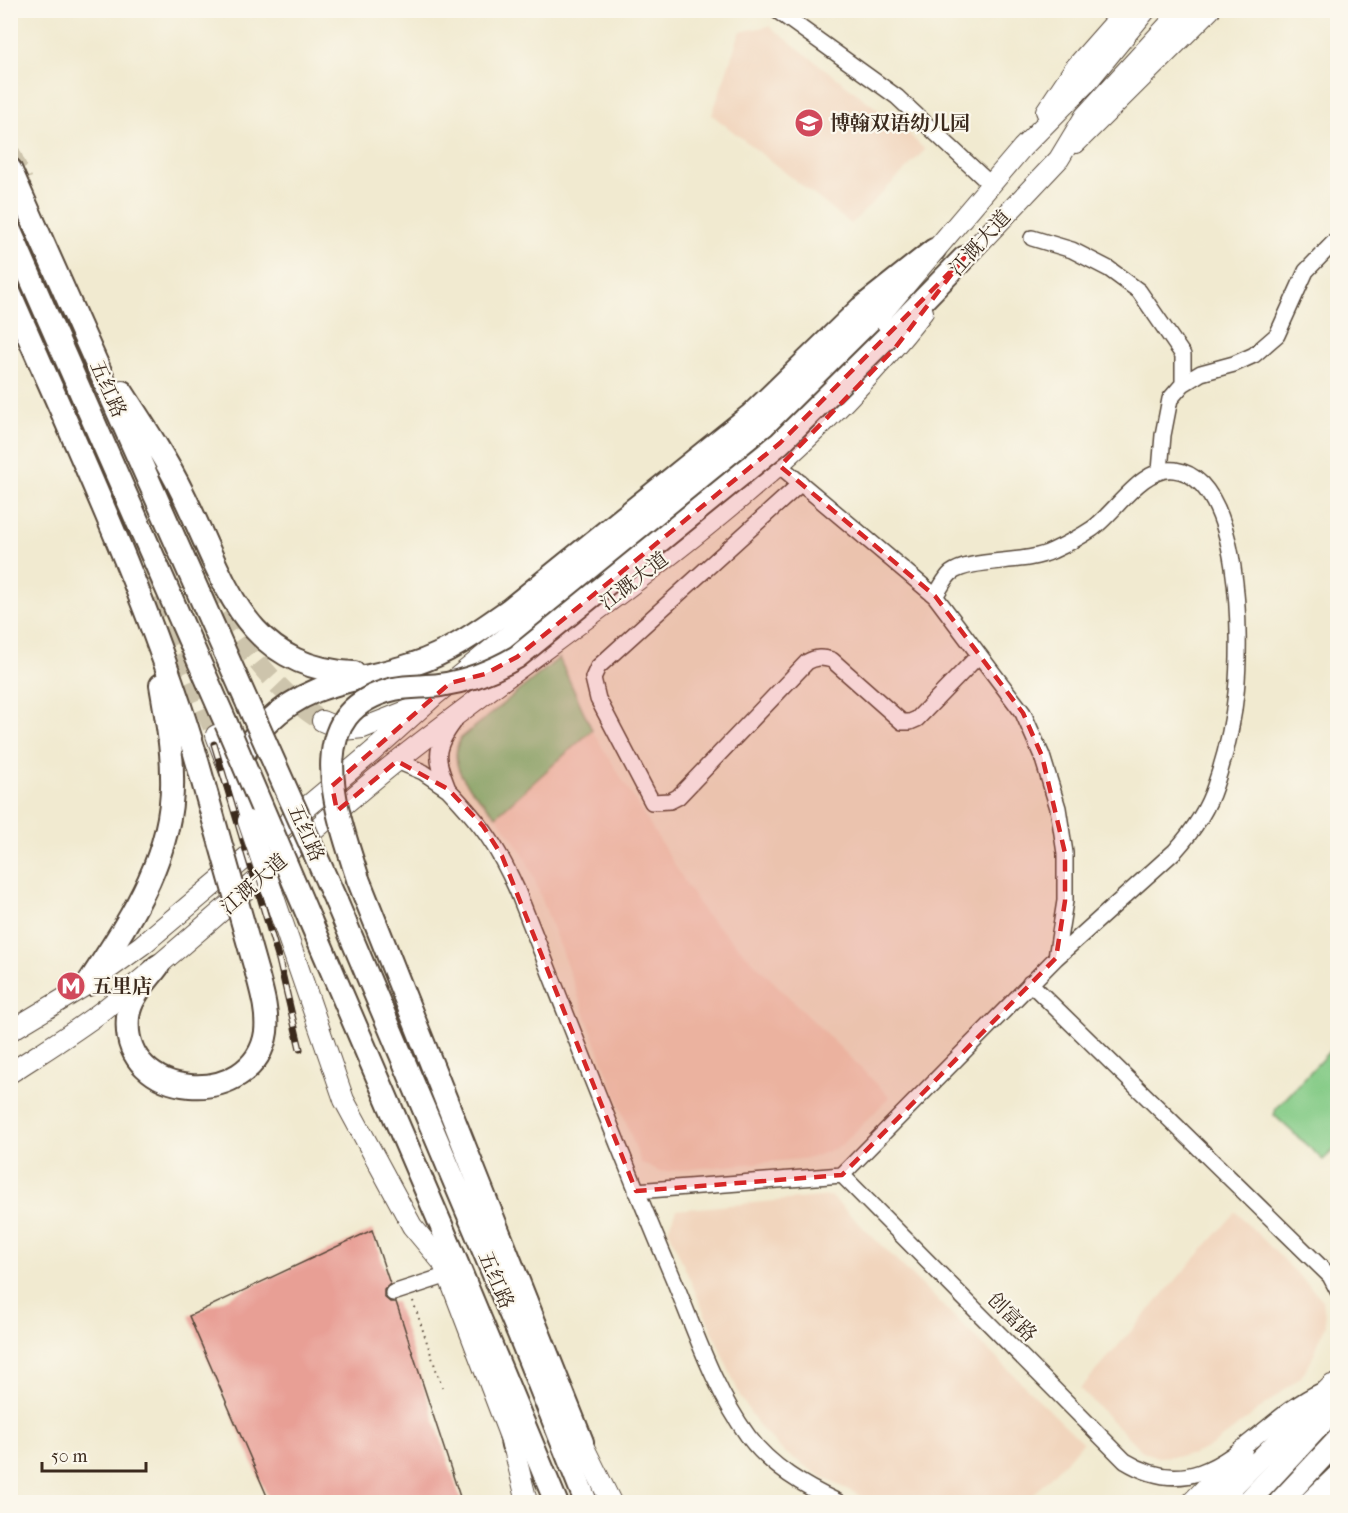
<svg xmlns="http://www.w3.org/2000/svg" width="1348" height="1513" font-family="'IM FELL French Canon','Noto Serif SC',serif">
  <rect width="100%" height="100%" fill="#fbf7ec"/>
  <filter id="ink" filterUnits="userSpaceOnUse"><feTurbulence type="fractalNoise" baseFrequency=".0167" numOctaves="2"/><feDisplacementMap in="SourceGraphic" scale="12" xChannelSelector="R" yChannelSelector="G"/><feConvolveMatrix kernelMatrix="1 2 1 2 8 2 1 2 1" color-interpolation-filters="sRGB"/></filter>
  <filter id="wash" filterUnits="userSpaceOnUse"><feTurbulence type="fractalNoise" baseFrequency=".008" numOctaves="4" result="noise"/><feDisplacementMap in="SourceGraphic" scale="24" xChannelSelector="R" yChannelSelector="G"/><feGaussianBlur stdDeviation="1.35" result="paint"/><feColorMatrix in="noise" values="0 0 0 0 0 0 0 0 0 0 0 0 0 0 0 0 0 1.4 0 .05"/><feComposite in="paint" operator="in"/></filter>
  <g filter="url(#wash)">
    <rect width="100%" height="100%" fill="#f1ead0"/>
    <!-- built -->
    <path fill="#f1d5bd" d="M769 26 906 131 925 150 851 224 712 115 740 32Z
      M592 730 704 913 890 1097 841 1146 811 1158 660 1172 641 1163 530 868 516 842 496 816Z
      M831 1196 1083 1443 1026 1502H873L822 1477 784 1452 760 1428 741 1398 668 1229 676 1210Z
      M1236 1212 1323 1300 1326 1324 1311 1361 1301 1377 1212 1446 1191 1455 1157 1457 1141 1450 1080 1389Z"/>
    <!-- green -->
    <path fill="#84cb86" stroke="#607a52" stroke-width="1.5" d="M559 658 592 730 496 816C476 793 445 771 460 739Z
      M1337 1043V1147L1323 1160 1274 1115 1276 1109Z"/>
    <g id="blocks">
      <!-- building -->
      <path fill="#e89f95" d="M372 1230 390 1284 384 1290V1297L390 1302H396L462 1503H270L189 1316Z"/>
    </g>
  </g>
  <g filter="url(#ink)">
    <use href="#blocks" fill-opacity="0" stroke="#564739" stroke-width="1.5"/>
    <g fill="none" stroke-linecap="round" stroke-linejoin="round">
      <!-- major-tunnel -->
      <path stroke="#cdc4ac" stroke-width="20" stroke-dasharray="20 10" stroke-linecap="butt" d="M10 152 23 181
        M26 295 216 735
        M194 561C225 619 265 686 322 721"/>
      <!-- minor casing -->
      <g stroke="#564739" stroke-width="18">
        <path id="minor" d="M776 10 897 97 990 184
          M1032 238 1072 250 1109 269 1139 291 1183 355V384
          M780 466 935 596 1023 713 1042 756 1058 808 1065 853V901L1056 958
          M1160 471 1163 435 1170 399 1183 384 1201 373 1234 364 1254 355 1277 335 1306 271 1338 238
          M801 483 598 667 593 678 598 699 652 802 670 801 678 797 807 662C816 657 822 657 832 660L902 722H910L917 719 979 655
          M397 761 423 772 448 789C436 758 433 750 454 722
          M448 789C482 825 497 845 517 890 568 1018 617 1146 671 1273 694 1327 713 1388 748 1436 771 1467 804 1486 838 1502
          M1030 983 1330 1276
          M842 1175 1056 958 1175 851C1193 831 1207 811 1215 786 1225 757 1233 724 1236 693 1241 643 1243 480 1175 470 1143 465 1115 513 1092 529 1080 537 1065 545 1052 551 1026 564 971 558 951 573 945 578 940 589 935 596
          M636 1191 842 1175 1125 1461C1210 1513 1253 1422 1321 1391
          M1338 1282 1330 1276 1338 1291
          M393 1293 448 1275"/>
      </g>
      <!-- major casing -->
      <g stroke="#564739" stroke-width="22">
        <path id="major" d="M1046 111 1074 69 1126 10
          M1076 143 1210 10
          M955 269 1059 159 1085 116 1182 10
          M322 721 343 730 363 728 414 708
          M216 735 248 821
          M272 891 344 1100 412 1226 442 1262 448 1275 513 1445 527 1502
          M10 1031 88 984 142 945 372 752 434 696 767 425 875 321 1022 148 1088 81 1146 10
          M10 1073C42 1052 75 1032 105 1009 205 930 297 841 397 761 576 619 782 495 923 312
          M575 1429 611 1502
          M1192 1502 1242 1450
          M1218 1502 1332 1385"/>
      </g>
      <!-- highway casing -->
      <g stroke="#564739" stroke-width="26">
        <path id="highway" d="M10 169 248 704
          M10 231 226 723
          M10 294C76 445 146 593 194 750
          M887 337 964 258
          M122 392C144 426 166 459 183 494 225 578 241 667 354 673
          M239 794C237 761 244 745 268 722 314 678 358 683 414 664 449 653 479 631 509 610L752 414 861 308 934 250
          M358 879 582 1442
          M336 901 519 1334 586 1502
          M310 920 441 1225 556 1502
          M158 966C147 981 130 997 128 1017 120 1103 255 1110 266 1032 268 1012 262 992 257 973
          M88 984C129 921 175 855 172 776 172 745 166 715 161 685
          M505 1406 513 1445
          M1248 1502 1338 1405
          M1280 1502 1338 1440
          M1311 1502 1338 1476"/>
      </g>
      <!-- path -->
      <path stroke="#564739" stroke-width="2" stroke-dasharray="1.5 4.5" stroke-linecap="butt" d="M413 1301 442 1387"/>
      <!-- minor -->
      <use href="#minor" stroke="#fff" stroke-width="15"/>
      <!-- major -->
      <use href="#major" stroke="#fff" stroke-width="20"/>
      <!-- highway -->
      <use href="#highway" stroke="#fff" stroke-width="22"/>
      <!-- rail casing -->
      <g stroke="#3b2a1e" stroke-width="7">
        <path id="rail" d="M214 744 279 960 300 1049"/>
      </g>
      <!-- rail -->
      <use href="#rail" stroke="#fbf7ec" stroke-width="4.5" stroke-dasharray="14" stroke-linecap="butt"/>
      <!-- major-bridge casing -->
      <g stroke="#564739" stroke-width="22" stroke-linecap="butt">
        <path id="major-bridge" d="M248 821 272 891"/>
      </g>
      <!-- highway-bridge casing -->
      <g stroke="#564739" stroke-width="26" stroke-linecap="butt">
        <path id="highway-bridge" d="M248 704 336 901
          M226 723 310 920
          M194 750 257 973
          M358 879C338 815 297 712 394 689 409 686 425 687 440 685 468 681 493 671 517 657L780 443 887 337"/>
      </g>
      <!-- major-bridge -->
      <use href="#major-bridge" stroke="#fff" stroke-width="20"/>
      <!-- highway-bridge -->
      <use href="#highway-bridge" stroke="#fff" stroke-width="22"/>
    </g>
  </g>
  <!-- marked area -->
  <path fill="#d62828" fill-opacity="0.2" stroke="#d62828" stroke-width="4.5" stroke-dasharray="12 8" stroke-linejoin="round" d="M964 258 895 348 780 466 935 596 1023 713 1042 756 1065 853V901L1056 958 842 1175 636 1191 502 856 483 826 448 789 397 761 337 811 332 786 450 683 485 674 517 657 780 443Z"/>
  <!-- icons -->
  <defs>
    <g id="school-disc" transform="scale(1.5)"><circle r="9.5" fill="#d1495b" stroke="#fbf7ec"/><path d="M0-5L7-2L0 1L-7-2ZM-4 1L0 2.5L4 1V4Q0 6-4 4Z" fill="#fff"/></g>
    <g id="metro-disc" transform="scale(1.5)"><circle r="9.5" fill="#d1495b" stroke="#fbf7ec"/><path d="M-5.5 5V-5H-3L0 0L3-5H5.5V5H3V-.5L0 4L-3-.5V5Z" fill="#fff"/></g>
  </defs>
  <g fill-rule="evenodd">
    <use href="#school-disc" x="809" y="123"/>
    <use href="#metro-disc" x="71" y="986"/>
  </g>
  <g text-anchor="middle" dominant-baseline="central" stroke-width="4.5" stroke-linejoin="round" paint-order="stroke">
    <!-- poi labels -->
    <g font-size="20" font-weight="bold" fill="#3b2a1e" stroke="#fbf7ec" text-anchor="start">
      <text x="830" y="123">博翰双语幼儿园</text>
      <text x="92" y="986">五里店</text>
    </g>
    <!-- street labels -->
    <g font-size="20" fill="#3b2a1e" stroke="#fbf7ec">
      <text transform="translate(980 243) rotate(-48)">江溉大道</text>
      <text transform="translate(108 389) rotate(66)">五红路</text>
      <text transform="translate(634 581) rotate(-38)">江溉大道</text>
      <text transform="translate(306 833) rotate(66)">五红路</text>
      <text transform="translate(254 884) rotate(-41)">江溉大道</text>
      <text transform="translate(496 1280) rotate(67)">五红路</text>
      <text transform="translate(1012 1317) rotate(45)">创富路</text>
    </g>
  </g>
  <!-- margin -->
  <rect width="1348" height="1513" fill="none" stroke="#fbf7ec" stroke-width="36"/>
  <!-- scale -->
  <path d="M42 1462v9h104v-9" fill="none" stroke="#3b2a1e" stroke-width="3"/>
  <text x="51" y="1462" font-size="18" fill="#3b2a1e" stroke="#fbf7ec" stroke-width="4.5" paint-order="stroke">50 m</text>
</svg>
